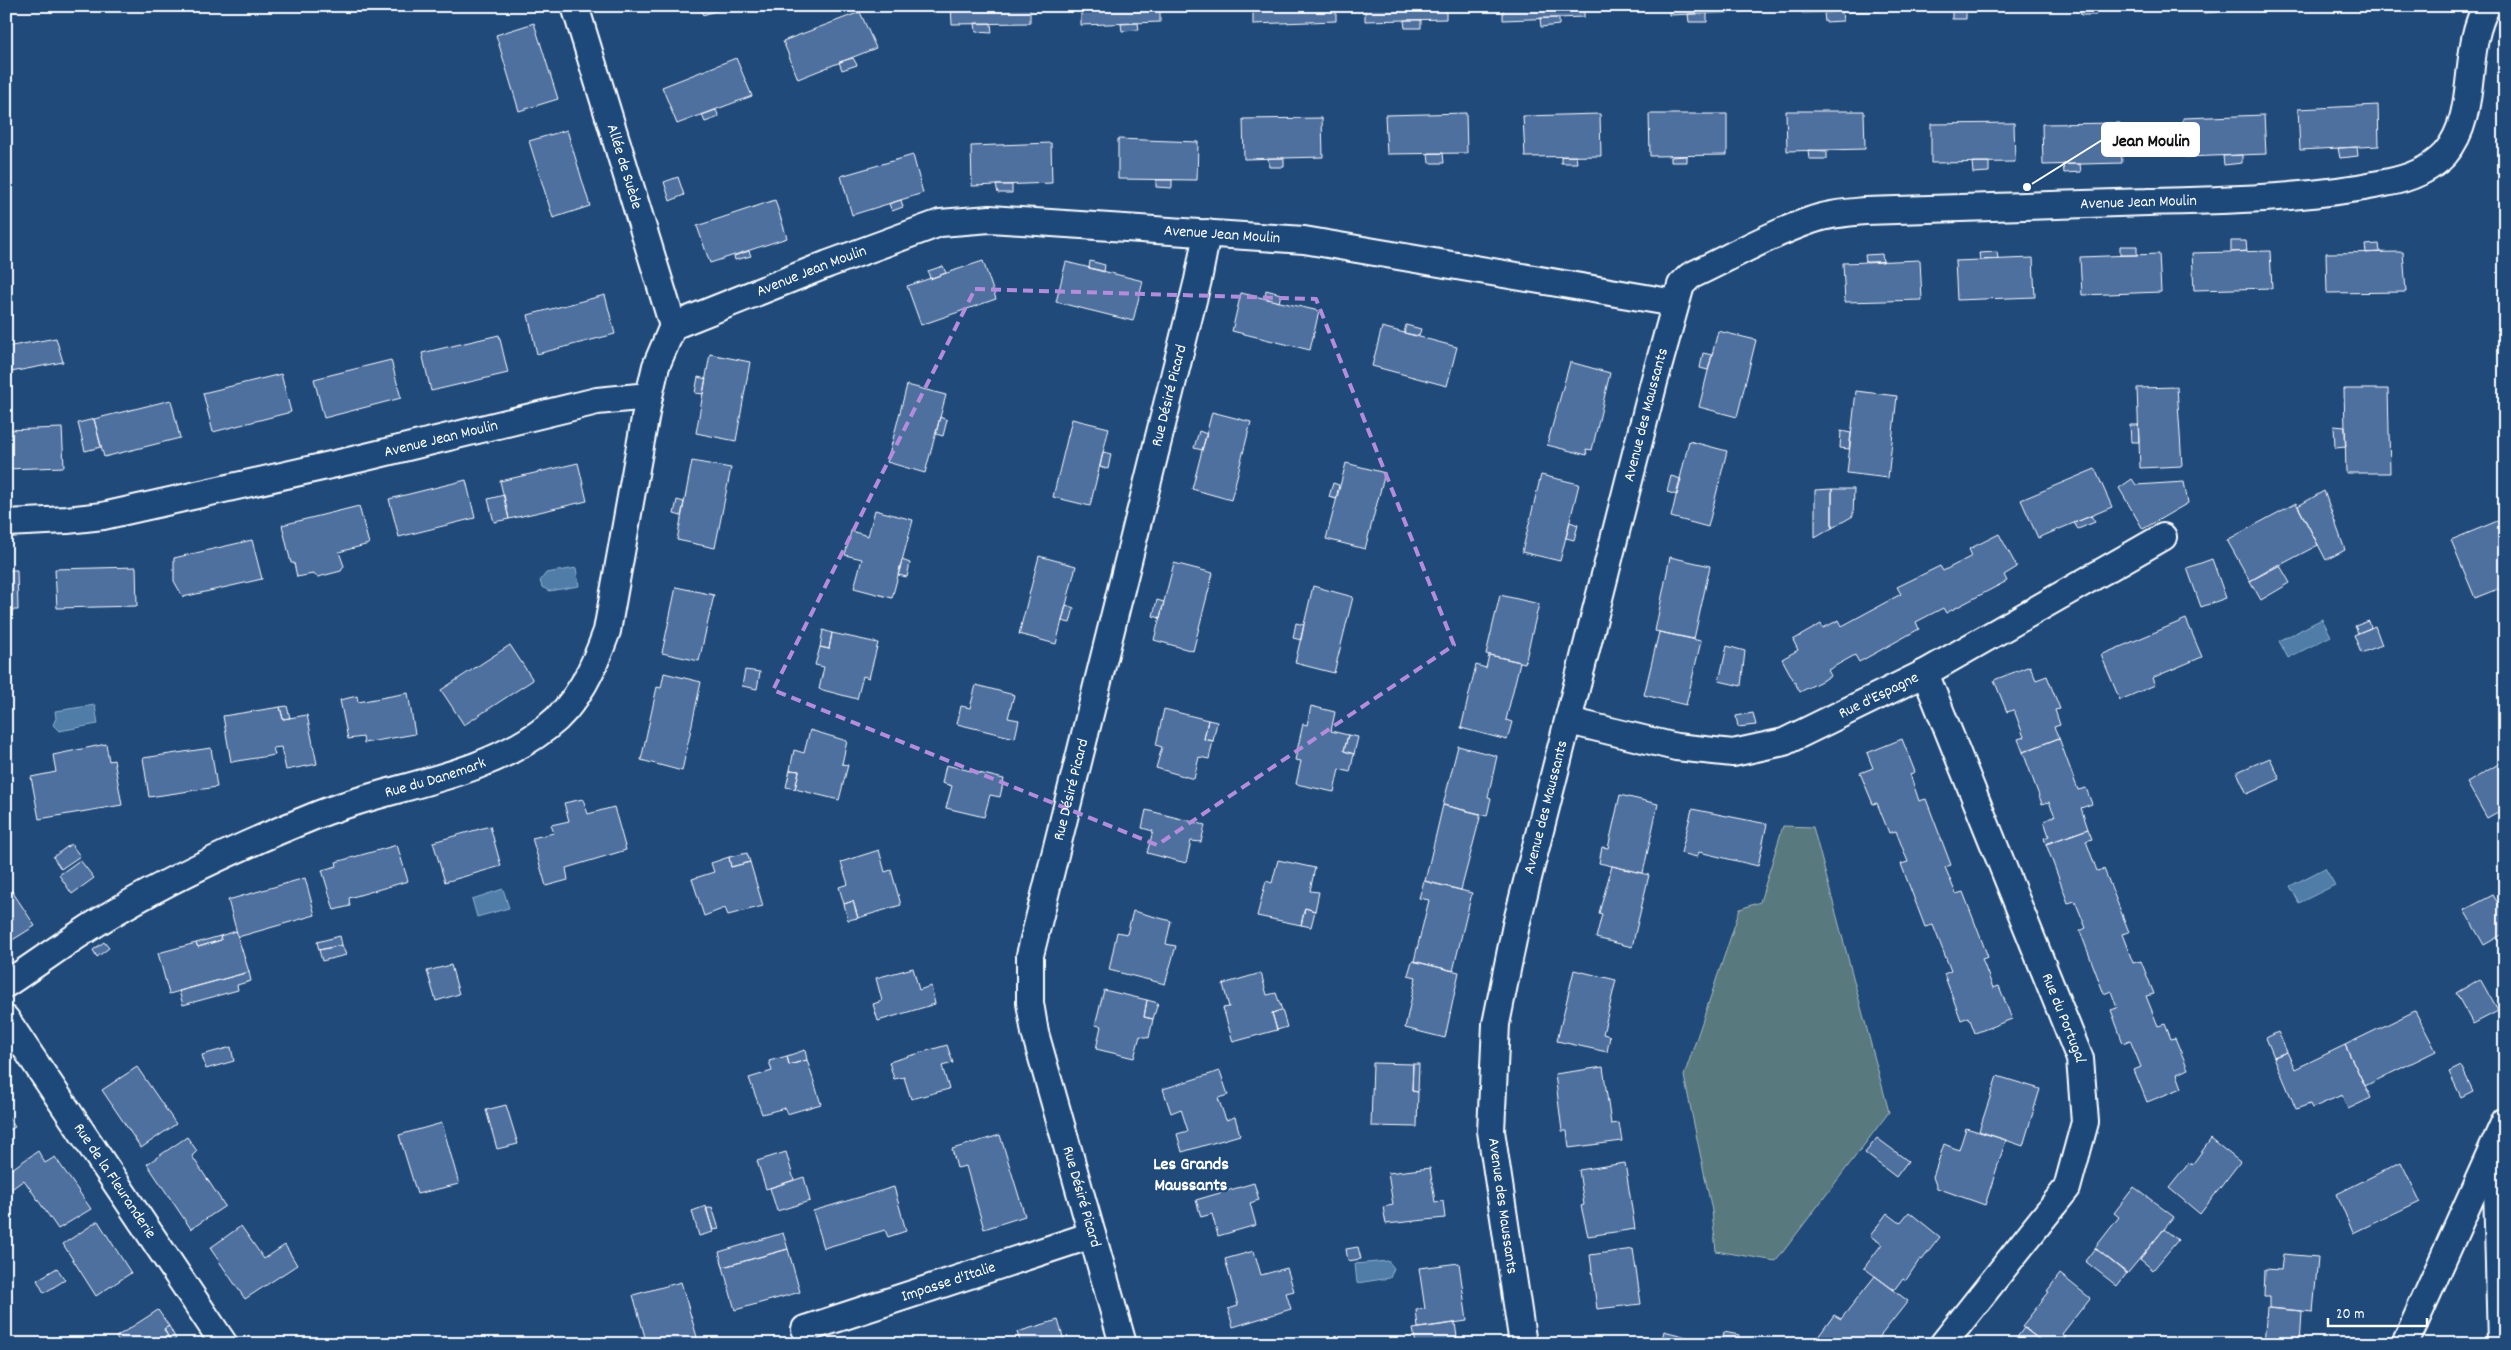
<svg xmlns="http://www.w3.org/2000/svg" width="2511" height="1350" font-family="Dekko,sans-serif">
  <rect width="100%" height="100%" fill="#1f4a7a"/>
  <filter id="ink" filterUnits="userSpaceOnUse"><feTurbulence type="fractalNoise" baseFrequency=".02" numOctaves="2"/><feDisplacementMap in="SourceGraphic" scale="10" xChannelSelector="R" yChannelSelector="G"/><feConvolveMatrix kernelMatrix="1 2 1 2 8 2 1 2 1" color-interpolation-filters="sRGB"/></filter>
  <g filter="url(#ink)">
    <!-- green -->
    <path fill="#58797e" stroke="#acbcbe" d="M1783 826 1813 827 1889 1112 1776 1261 1716 1251 1712 1211 1684 1076 1740 909 1760 902Z"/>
    <!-- water -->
    <path fill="#4f7da8" stroke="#95b1cb" d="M576 568 579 586 549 591 542 587 540 581 546 573Z
      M2322 619 2331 636 2288 658 2279 641Z
      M95 705 98 724 59 731 53 725 56 718 55 711Z
      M2325 868 2335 885 2299 903 2290 886Z
      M503 889 509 908 477 917 472 899Z
      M1388 1261 1394 1268 1390 1278 1357 1283 1355 1264Z"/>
    <!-- building -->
    <path fill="#4e6f9f" stroke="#fff" d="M700 6H730L703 15Z
      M951 6H1030V23L952 24Z
      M1081 6H1160V22L1081 25Z
      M1253 6H1336V21L1253 24Z
      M1365 6H1446V19L1365 21Z
      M1503 6H1584V17L1503 20Z
      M1669 6H1745V12L1669 15Z
      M1802 6H1880V11L1802 13Z
      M1912 6H1992L1993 9 1912 11Z
      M2202 6H2217L2218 12 2202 13Z
      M2079 7H2095L2096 15H2081Z
      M1952 10H1966V19H1952Z
      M860 12 876 48 798 79 783 41Z
      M1842 12 1843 21 1825 22 1824 13Z
      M1707 13V22H1689L1688 14Z
      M1540 18H1559V25L1541 27Z
      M1404 20H1421V28H1405Z
      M534 23 558 99 519 111 496 35Z
      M975 23H991L992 33 976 32Z
      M1138 23 1139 30 1122 31 1121 24Z
      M736 58 752 96 677 124 662 87Z
      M853 58 857 65 842 70 839 62Z
      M2378 105 2379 146 2300 150 2298 109Z
      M716 110 719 117 705 122 702 115Z
      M1786 111H1864L1865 149 1787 151Z
      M1466 113 1467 153 1387 154 1385 115Z
      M1600 114 1601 156 1525 157 1523 116Z
      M1649 114H1727V155L1650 156Z
      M2264 115 2266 154 2185 157 2183 118Z
      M1322 118 1323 157 1244 159 1243 119Z
      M2014 123 2015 162 1931 163V124Z
      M2120 123 2122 163 2043 165 2042 124Z
      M567 130 590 206 553 218 529 141Z
      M1118 139 1198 142 1197 180 1118 179Z
      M1051 143 1052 183 972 186 971 146Z
      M2357 147 2358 156 2340 158 2338 148Z
      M1808 150 1827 151V159H1809Z
      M1428 153H1443L1444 163H1429Z
      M913 155 923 193 852 215 841 176Z
      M2242 155V163L2224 165 2223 156Z
      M1561 156H1576L1577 163H1561Z
      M1687 156V162H1671V157Z
      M1268 158H1284V167H1269Z
      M1972 162H1989V172L1973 173Z
      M2063 164H2080L2081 172 2064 173Z
      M678 177 684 195 670 201 664 182Z
      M1156 180H1172V188L1156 187Z
      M996 185H1012V193H998Z
      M775 200 787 238 710 263 697 226Z
      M901 200 903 207 892 211 889 204Z
      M2231 241H2246L2247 251 2231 252Z
      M2379 244 2380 252 2366 253 2365 245Z
      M2120 246H2137V255H2120Z
      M749 251 751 256 735 260 734 256Z
      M2270 251 2272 288 2194 290 2192 253Z
      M1997 252 1998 259 1980 260 1979 253Z
      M2403 252 2406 292 2327 293 2326 253Z
      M1882 254 1883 262 1866 263 1865 255Z
      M2159 254 2161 292 2082 295 2080 257Z
      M2033 258 2035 297 1957 300 1955 261Z
      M1920 260 1922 300 1845 302 1843 263Z
      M983 261 996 299 921 325 907 286Z
      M1090 261 1105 265 1104 272 1089 268Z
      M1066 262 1143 281 1133 321 1056 302Z
      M943 266 946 273 930 279 928 271Z
      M1266 290 1281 294 1279 302 1265 298Z
      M1241 293 1319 311 1310 350 1232 331Z
      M605 295 615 334 537 354 528 315Z
      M1406 325 1421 329 1419 336 1404 333Z
      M1382 327 1457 347 1447 386 1372 366Z
      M1718 331 1756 340 1737 417 1699 407Z
      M499 335 508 373 431 391 422 353Z
      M56 338 63 362 6 373V347Z
      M1703 353 1712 355 1708 370 1700 368Z
      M710 354 750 362 736 441 696 433Z
      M391 360 401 398 324 418 314 379Z
      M1570 362 1610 373 1592 450 1586 449 1587 455 1547 445Z
      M281 374 291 412 213 432 203 393Z
      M698 377 706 379 703 394 695 393Z
      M907 385 946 395 925 473 887 462Z
      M2177 387 2182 466 2140 468 2137 388Z
      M2344 389H2388L2390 473H2346Z
      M1856 391 1897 396 1888 478 1847 473Z
      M171 400 180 438 104 457 94 419Z
      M1212 412 1251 422 1231 500 1192 489Z
      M940 417 947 420 943 436 936 434Z
      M94 419 101 447 85 451 78 423Z
      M1072 419 1109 428 1090 506 1053 497Z
      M2130 425H2138L2139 442H2131Z
      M2334 426 2345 427 2346 447 2335 448Z
      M62 428 64 467 6 469V430Z
      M1199 431 1207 434 1202 450 1194 448Z
      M1841 431 1851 433 1849 449 1840 448Z
      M1689 441 1727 451 1708 527 1671 517Z
      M1103 452 1111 454 1108 469 1100 467Z
      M692 461 731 468 715 548 677 540Z
      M578 463 587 501 509 519 500 481Z
      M1346 463 1385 473 1365 549 1326 539Z
      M2095 469 2112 507 2038 538 2021 500Z
      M1541 475 1579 484 1560 561 1522 552Z
      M1671 476 1681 479 1677 495 1667 492Z
      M2132 479 2136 485 2184 482 2188 503 2143 529 2119 488Z
      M466 480 475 518 399 537 389 499Z
      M1333 483 1339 485 1336 499 1329 497Z
      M1832 489H1854L1853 516 1832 528Z
      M1832 489V528L1815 538V490Z
      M2324 491 2345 550 2326 560 2298 506Z
      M504 495 509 519 494 522 488 499Z
      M677 500 684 502 681 516 674 514Z
      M2296 503 2318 545 2250 581 2227 540Z
      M359 506 369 544 339 552 344 566 341 571 318 577 313 574 297 577 294 563H291L282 525Z
      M875 510 913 520 892 598 854 588 862 559 845 555 851 531 868 536Z
      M2091 516 2095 522 2078 529 2074 523Z
      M2505 518V586L2475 598 2451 540Z
      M1570 522 1578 525 1574 540 1566 538Z
      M1999 534 2017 567 2004 575 2007 581 1946 613 1943 608 1916 622 1919 629 1859 662 1855 655 1828 670 1831 676 1800 692 1782 659 1798 650 1793 640 1821 624 1823 628 1839 620 1842 626 1901 594 1897 587 1940 566 1943 571 1972 556 1969 549Z
      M252 540 262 579 183 597 174 581V558Z
      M1039 556 1076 566 1056 644 1019 634Z
      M1670 557 1710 566 1694 639 1655 631Z
      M2212 559 2226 598 2201 607 2187 568Z
      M902 560 910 563 907 577 898 575Z
      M1174 563 1213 573 1193 651 1154 640Z
      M2279 564 2290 583 2261 600 2250 581Z
      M136 567 137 606 57 608 55 569Z
      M6 570H17L18 610H6Z
      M1313 586 1353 597 1334 673 1295 663Z
      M676 587 714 595 699 661 662 653Z
      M1500 595 1539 604 1525 663 1486 654Z
      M1157 600 1164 602 1160 618 1153 616Z
      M1066 605 1074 608 1070 623 1062 621Z
      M2186 619 2202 657 2152 678 2155 685 2120 700 2101 655Z
      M2369 621 2371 628 2358 633 2355 626Z
      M1296 623 1304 625 1301 640 1293 638Z
      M2375 626 2382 645 2361 653 2354 635Z
      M823 630 832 633 829 649 820 647Z
      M1659 632 1701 641 1686 705 1644 695Z
      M832 633 878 643 869 678 863 676 857 699 819 689 824 667 815 665 820 647 829 649Z
      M510 645 533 680 464 725 441 690Z
      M1727 646 1745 651 1741 686 1719 681Z
      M1489 655 1520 662 1506 720 1512 722 1507 740 1461 728 1476 665 1486 668Z
      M2030 666 2036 680 2047 676 2060 709 2055 710 2060 725 2054 727 2059 738 2023 752 2018 739 2024 737 2014 710 2007 712 1994 680Z
      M745 670 760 672 757 689 742 686Z
      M664 673 701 682 682 771 641 760 657 687 661 688Z
      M976 685 1014 695 1008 718 1019 720 1015 738 957 724 961 706 970 708Z
      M408 693 415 734 364 743 363 737 348 739 340 700 357 696 358 702Z
      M287 706 290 718 283 719 280 707Z
      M1311 706 1335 712 1331 731 1348 735 1344 751 1354 754 1350 772 1339 769 1334 792 1296 784 1301 761 1295 760 1303 724 1307 725Z
      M280 707 283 719 307 715 317 764 286 770 281 747 273 748 275 755 231 762 223 716Z
      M1164 709 1208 720 1204 739 1213 741 1209 759 1199 757 1194 779 1156 768 1162 747 1156 745Z
      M1753 713 1756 725 1738 727 1736 716Z
      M1208 720 1217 722 1213 741 1204 739Z
      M810 730 847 741 842 764 848 765 839 800 795 789 799 771 790 770 794 750 804 753Z
      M1348 735 1358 737 1354 754 1344 751Z
      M2059 738 2078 790 2086 788 2092 804 2081 808 2088 829 2046 844 2044 838 2049 836 2044 821 2055 816 2049 802 2042 804 2023 752Z
      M1902 739 1915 772 1910 774 1919 801 1926 799 1951 865 1945 867 1956 894 1963 892 1988 957 1982 959 1993 988 1999 986 2012 1019 1975 1033 1969 1017 1961 1020 1944 974 1951 971 1933 925 1925 927 1901 864 1908 862 1896 831 1889 833 1877 803 1873 804 1860 773 1873 768 1867 753Z
      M106 744 109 761 114 760 122 805 39 819 31 777 56 772 53 755Z
      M1458 746 1497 756 1488 797 1491 798 1487 816 1443 805Z
      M211 748 217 787 149 797 143 758Z
      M2270 758 2280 779 2247 794 2237 772Z
      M2505 760V808L2487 818 2467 783Z
      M946 765 1004 779 1000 797 990 795 984 817 946 808 952 786 942 783Z
      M790 770 799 771 795 789 786 787Z
      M1620 795 1658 804 1643 873 1599 863 1602 847 1608 848Z
      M583 799 588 814 614 807 626 850 566 868 568 880 546 886 532 838 554 833 551 825 569 821 564 803Z
      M1443 805 1481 814 1461 890 1425 881Z
      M1692 809 1767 824 1758 866 1699 852 1697 857 1681 853Z
      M1146 810 1205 825 1201 842 1191 841 1186 863 1147 853 1153 831 1142 828Z
      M490 826 501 866 445 882 433 842Z
      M2088 829 2092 839 2086 841 2097 871 2104 869 2129 932 2122 934 2133 963 2141 961 2154 994 2146 996 2158 1026 2165 1024 2171 1039 2175 1038 2188 1069 2177 1074 2182 1088 2147 1102 2134 1070 2141 1067 2130 1040 2123 1043 2111 1010 2117 1008 2111 991 2104 994 2080 931 2086 928 2075 901 2068 903 2046 844Z
      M71 844 80 856 61 869 53 857Z
      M397 845 408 881 349 898 350 906 334 910 322 870 337 866 336 862Z
      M879 850 885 872 891 870 901 905 858 918 853 901 844 904 839 887 848 884 841 862Z
      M747 853 750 862 731 867 729 857Z
      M729 857 731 867 750 862 763 906 728 915 725 908 704 916 692 879 714 872 711 863Z
      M80 860 94 878 72 894 59 875Z
      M1278 860 1315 868 1310 891 1319 892 1315 911 1305 908 1301 925 1257 916 1266 881 1272 883Z
      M1612 866 1649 875 1632 947 1596 938 1602 914 1599 913Z
      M305 878 315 915 238 937 228 900Z
      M1424 881 1472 893 1453 971 1414 961 1429 900 1419 898Z
      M6 882 35 926 6 944Z
      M2493 895 2505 915V933L2484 945 2464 910Z
      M853 901 858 918 848 920 844 904Z
      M1305 908 1315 911 1311 927 1301 925Z
      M1133 911 1171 921 1166 944 1176 946 1165 984 1109 970 1117 932 1127 934Z
      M236 931 249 972 169 994 158 953 196 943 198 947 221 940 220 936Z
      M220 936 221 940 198 947 196 943Z
      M340 936 342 945 319 950 317 942Z
      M104 942 109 948 97 957 93 950Z
      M342 945 346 955 322 961 319 950Z
      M1412 961 1459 972 1445 1038 1405 1028 1416 977 1408 975Z
      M451 965 459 994 436 1001 427 971Z
      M913 968 919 990 931 986 935 1004 878 1021 873 1004 882 1001 876 978Z
      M1574 970 1616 980 1603 1034 1610 1036 1607 1052 1557 1041Z
      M249 972 251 981 237 985 238 990 183 1005 179 991Z
      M1261 973 1267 995 1276 993 1282 1010 1272 1013 1277 1030 1233 1042 1223 1008 1229 1007 1223 984Z
      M2480 979 2498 1011 2473 1024 2456 993Z
      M1104 990 1147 1000 1144 1017 1153 1019 1149 1038 1140 1036 1134 1058 1096 1049 1101 1026 1095 1025Z
      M1147 1000 1158 1003 1153 1019 1144 1017Z
      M1282 1010 1287 1027 1277 1030 1272 1013Z
      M2415 1011 2436 1051 2365 1086 2345 1045Z
      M2278 1032 2287 1052 2274 1057 2266 1038Z
      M947 1045 953 1063 942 1066 949 1089 911 1099 904 1077 894 1079 889 1062Z
      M2345 1045 2371 1098 2348 1109 2342 1095 2312 1108 2310 1104 2296 1109 2274 1057 2287 1052 2295 1069Z
      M231 1047 234 1061 206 1069 202 1055Z
      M805 1050 807 1060 789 1065 787 1056Z
      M787 1056 789 1065 807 1060 821 1104 787 1114 785 1108 762 1114 749 1078 772 1071 769 1061Z
      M1373 1063 1413 1064 1412 1091 1418 1092 1417 1127 1371 1126Z
      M1413 1064H1419L1418 1092 1412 1091Z
      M2461 1066 2473 1091 2461 1097 2449 1072Z
      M137 1067 176 1124 141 1148 102 1090Z
      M1603 1067 1611 1124 1619 1123 1622 1141 1569 1148 1567 1131H1562L1555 1074Z
      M1220 1071 1228 1095 1218 1098 1226 1120 1235 1117 1240 1135 1182 1152 1177 1134 1188 1131 1181 1109 1171 1113 1163 1089Z
      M1997 1076 2040 1089 2023 1146 1979 1131Z
      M506 1105 518 1144 497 1149 486 1110Z
      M6 1114 15 1127 6 1132Z
      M442 1123 459 1184 417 1194 399 1135Z
      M1966 1128 2006 1140 1985 1205 1937 1188 1933 1177 1944 1144 1959 1150Z
      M1000 1135 1025 1216 984 1229 966 1166 957 1168 952 1149Z
      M187 1137 197 1151 192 1156 225 1206 191 1229 147 1164Z
      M1877 1138 1908 1161 1896 1177 1865 1153Z
      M2211 1139 2240 1162 2200 1214 2169 1188 2189 1163 2192 1165Z
      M38 1151 45 1163 55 1157 91 1209 58 1229 24 1180 6 1193V1173Z
      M786 1152 794 1180 766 1189 757 1161Z
      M2401 1162 2420 1201 2353 1233 2337 1194Z
      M1625 1163 1635 1229 1588 1236 1581 1206 1584 1205 1579 1170Z
      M1430 1168 1435 1202 1443 1201 1445 1218 1386 1224 1383 1207 1393 1205 1388 1173Z
      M804 1177 810 1201 777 1211 770 1188Z
      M1254 1183 1259 1200 1250 1203 1256 1225 1218 1236 1212 1214 1201 1217 1196 1200Z
      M894 1187 906 1231 888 1237 885 1230 824 1248 813 1211Z
      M2134 1187 2174 1217 2127 1274 2095 1248 2119 1217 2114 1213Z
      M706 1206 713 1232 699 1236 692 1211Z
      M712 1207 719 1229 713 1230 706 1209Z
      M1909 1212 1940 1237 1922 1260 1920 1259 1906 1280 1903 1278 1894 1290 1864 1268 1882 1244 1870 1236 1887 1213 1900 1223Z
      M98 1221 131 1273 96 1296 63 1244Z
      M241 1226 264 1259 285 1245 297 1265 245 1299 210 1248Z
      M2164 1229 2178 1240 2153 1270 2140 1259Z
      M783 1233 788 1249 723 1267 719 1252Z
      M1358 1247 1361 1259 1348 1261 1346 1249Z
      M2095 1248 2127 1273 2117 1286 2085 1261Z
      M788 1249 800 1292 735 1310 723 1267Z
      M1633 1249 1641 1304 1597 1309 1590 1255Z
      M1254 1251 1261 1275 1287 1268 1294 1291 1286 1293 1291 1309 1233 1327 1228 1309 1238 1306 1225 1259Z
      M2283 1254 2318 1257 2313 1312 2269 1308V1297H2264L2265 1269 2281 1270Z
      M1459 1263 1467 1321 1418 1328 1416 1310 1425 1309 1419 1268Z
      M57 1268 65 1280 44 1293 37 1280Z
      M2060 1274 2090 1298 2062 1334 2066 1337 2061 1344H2045L2022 1326 2049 1292 2047 1291Z
      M1875 1276 1908 1301 1874 1344H1819L1815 1341 1834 1315 1841 1319Z
      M681 1282 699 1344H647L633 1295Z
      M2267 1308 2302 1311 2300 1344H2264Z
      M158 1310 169 1326 164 1329 172 1344H120L116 1337Z
      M1058 1320 1065 1344H1021L1017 1332Z
      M1455 1323 1458 1344H1416L1413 1329Z
      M169 1326 176 1339 171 1342 164 1329Z
      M2024 1328 2045 1344H2012Z
      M1664 1331 1714 1344H1661Z
      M1724 1332 1739 1335 1737 1344H1721Z"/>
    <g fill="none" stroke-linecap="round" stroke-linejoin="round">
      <!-- street casing -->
      <g stroke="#fff" stroke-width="30">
        <g id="street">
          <path id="s1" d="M575 6 673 326"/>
          <path id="s2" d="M6 523 67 520 103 516 362 458 597 401 649 396 656 366 673 326 828 264 940 223 990 219 1304 240 1675 303"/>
          <path id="s3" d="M1925 673 2080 1059 2085 1122 2067 1188 1943 1344"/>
          <path id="s4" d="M1569 721 1676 747 1733 753 1784 742 1925 673 2163 537"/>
          <path id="s5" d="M6 984C44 959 81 931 120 909 183 872 250 842 317 815 392 785 480 779 546 728 578 704 594 667 607 631L649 396"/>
          <path id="s6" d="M6 1019 224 1344"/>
          <path d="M2496 1147 2501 1344"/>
          <path id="s7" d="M805 1329 1092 1235"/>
          <path id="s8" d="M1123 1344 1035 1033 1030 1003V955L1198 280 1207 233"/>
          <path id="s9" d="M1523 1344 1491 1131 1496 1024 1516 925 1654 382 1681 285 1690 276C1729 258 1768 235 1809 221 1827 214 1846 213 1865 211 1960 208 2054 205 2148 202 2227 200 2307 199 2385 183 2407 179 2430 170 2445 154 2480 113 2461 50 2487 6"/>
          <path d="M2405 1344 2505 1121"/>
        </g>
      </g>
      <!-- street -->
      <use href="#street" stroke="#1f4a7a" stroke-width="26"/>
    </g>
  </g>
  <!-- marked area -->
  <path fill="none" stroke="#b68bdc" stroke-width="4" stroke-dasharray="10 6" stroke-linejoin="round" d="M975 289 1316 299 1454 645 1157 845 773 690Z"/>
  <g text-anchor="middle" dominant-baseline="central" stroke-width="4.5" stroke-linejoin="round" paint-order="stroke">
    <!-- street labels -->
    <g font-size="16" fill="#fff" stroke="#1f4a7a">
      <text stroke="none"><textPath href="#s1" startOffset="168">Allée de Suède</textPath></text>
      <text stroke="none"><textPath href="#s9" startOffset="1559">Avenue Jean Moulin</textPath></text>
      <text stroke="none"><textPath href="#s2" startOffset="1300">Avenue Jean Moulin</textPath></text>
      <text stroke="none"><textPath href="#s2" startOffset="880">Avenue Jean Moulin</textPath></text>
      <text stroke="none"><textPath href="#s8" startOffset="978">Rue Désiré Picard</textPath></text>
      <text stroke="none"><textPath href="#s9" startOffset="950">Avenue des Maussants</textPath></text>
      <text stroke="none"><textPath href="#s2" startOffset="444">Avenue Jean Moulin</textPath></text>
      <text stroke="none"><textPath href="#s4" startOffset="325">Rue d'Espagne</textPath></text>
      <text stroke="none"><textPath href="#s5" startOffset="479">Rue du Danemark</textPath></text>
      <text stroke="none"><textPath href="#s8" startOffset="572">Rue Désiré Picard</textPath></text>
      <text stroke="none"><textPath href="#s9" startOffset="545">Avenue des Maussants</textPath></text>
      <text stroke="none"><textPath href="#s3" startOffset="372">Rue du Portugal</textPath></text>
      <text stroke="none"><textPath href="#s6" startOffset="195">Rue de la Fleuranderie</textPath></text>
      <text transform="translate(1081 1197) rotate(74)">Rue Désiré Picard</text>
      <text transform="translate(1502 1206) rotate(82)">Avenue des Maussants</text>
      <text stroke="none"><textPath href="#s7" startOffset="151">Impasse d'Italie</textPath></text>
    </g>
    <!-- neighbourhood labels -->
    <g font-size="18" font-weight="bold" fill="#fff" stroke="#1f4a7a">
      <text x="1191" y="1165">Les Grands<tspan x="1191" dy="21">Maussants</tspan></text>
    </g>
  </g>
  <!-- callouts -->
  <path fill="none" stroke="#fff" stroke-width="2" d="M2027 187L2102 140"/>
  <circle fill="#fff" stroke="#1f4a7a" stroke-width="2" cx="2027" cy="187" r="5"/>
  <rect fill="#fff" stroke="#fff" stroke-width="2" x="2102" y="123" width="97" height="33" rx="5"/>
  <g font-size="18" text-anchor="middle" font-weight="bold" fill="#111">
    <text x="2151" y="146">Jean Moulin</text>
  </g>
  <!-- margin -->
  <rect width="2511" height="1350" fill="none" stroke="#1f4a7a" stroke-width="25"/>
  <rect x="12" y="12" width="2486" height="1325" fill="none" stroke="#fff" stroke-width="2" filter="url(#ink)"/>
  <!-- scale -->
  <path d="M2328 1318v8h99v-8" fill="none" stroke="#ffffff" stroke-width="2.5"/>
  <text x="2336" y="1318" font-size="15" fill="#ffffff" stroke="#1f4a7a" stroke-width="4" paint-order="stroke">20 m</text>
</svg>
